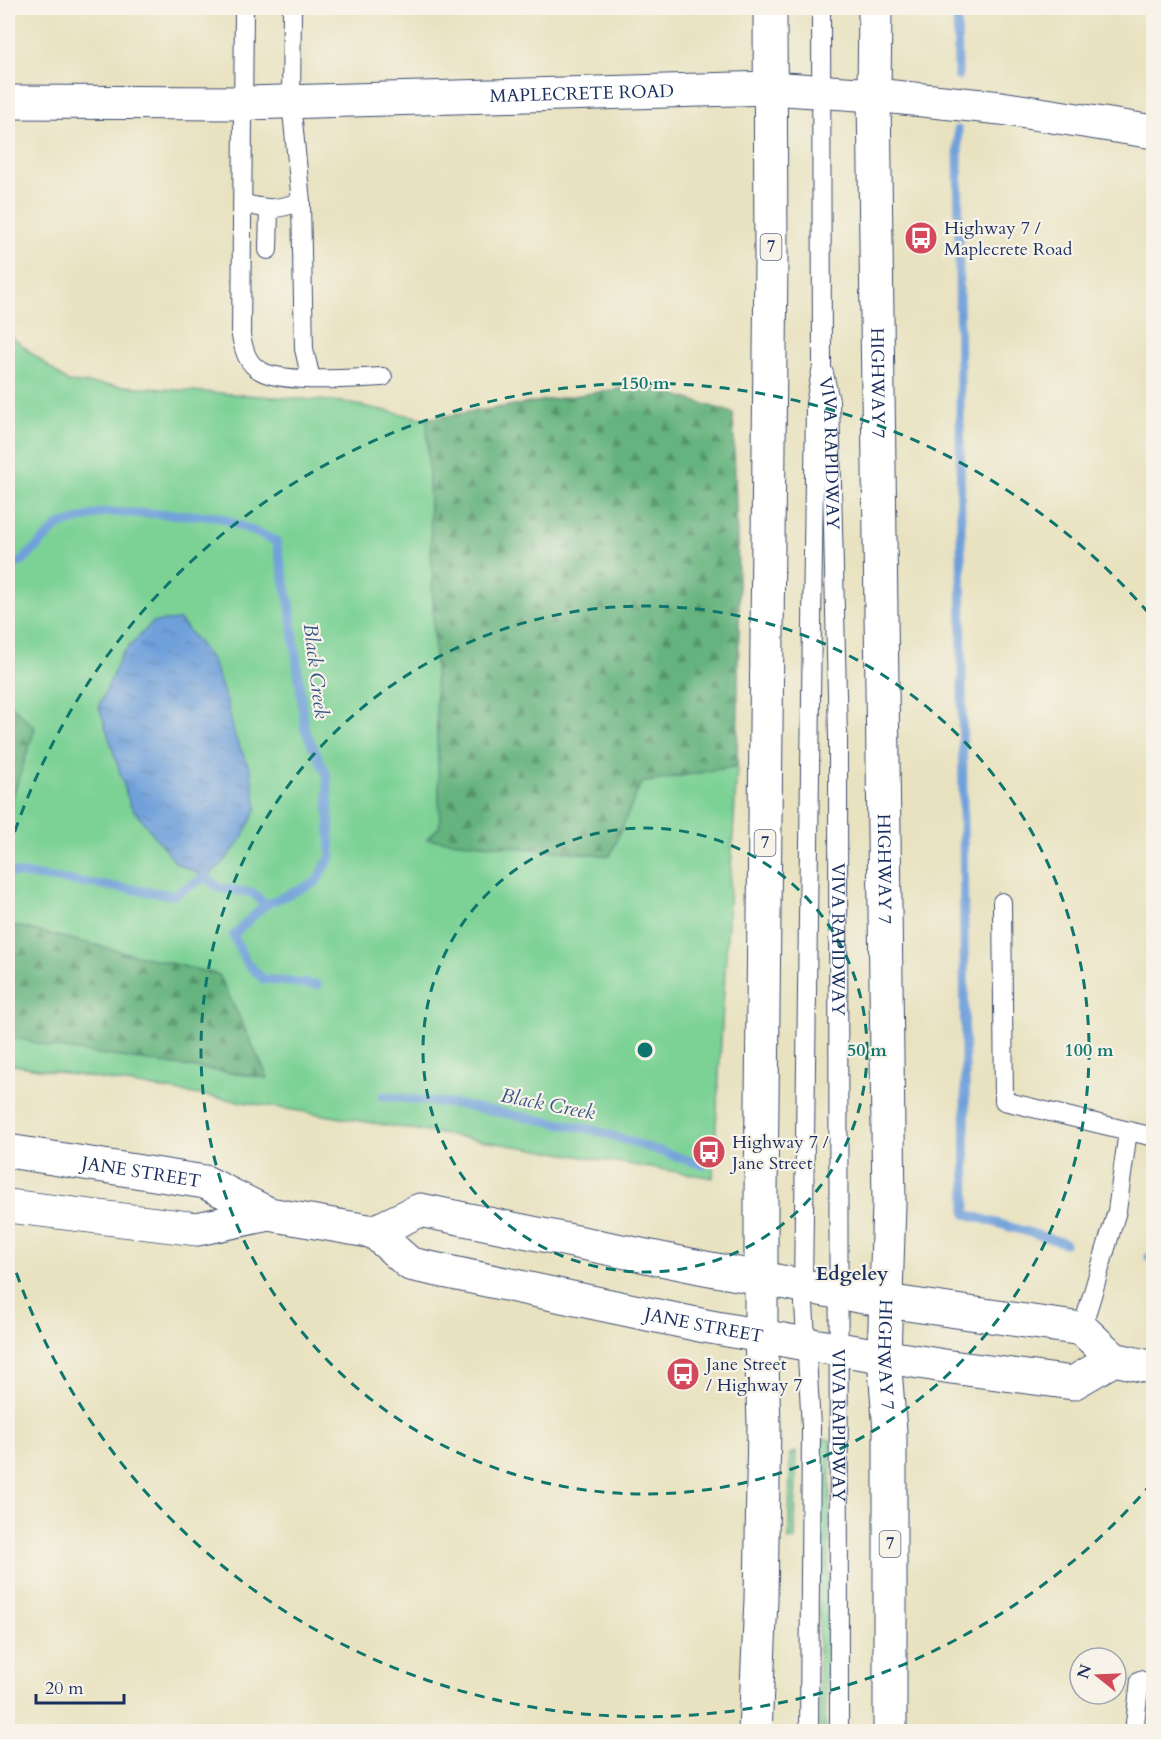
<svg xmlns="http://www.w3.org/2000/svg" width="1161" height="1739" font-family="Cardo,serif">
  <defs>
    <pattern id="forest-firs" width="22" height="20" patternUnits="userSpaceOnUse" patternTransform="scale(1.5)"><rect width="22" height="20" fill="#65b37e"/><path d="M5 1l3.5 6h-7zM16 11l3.5 6h-7z" fill="#52926a"/></pattern>
    <pattern id="water-ripples" width="26" height="14" patternUnits="userSpaceOnUse" patternTransform="scale(1.5)"><rect width="26" height="14" fill="#6fa0da"/><path d="M2 4q2-2 4 0t4 0M15 11q2-2 4 0t4 0" fill="none" stroke="#5a83b4"/></pattern>
  </defs>
  <rect width="100%" height="100%" fill="#f7f3e8"/>
  <filter id="ink" filterUnits="userSpaceOnUse"><feTurbulence type="fractalNoise" baseFrequency=".0167" numOctaves="2"/><feDisplacementMap in="SourceGraphic" scale="12" xChannelSelector="R" yChannelSelector="G"/><feConvolveMatrix kernelMatrix="1 2 1 2 8 2 1 2 1" color-interpolation-filters="sRGB"/></filter>
  <filter id="wash" filterUnits="userSpaceOnUse"><feTurbulence type="fractalNoise" baseFrequency=".008" numOctaves="4" result="noise"/><feDisplacementMap in="SourceGraphic" scale="24" xChannelSelector="R" yChannelSelector="G"/><feGaussianBlur stdDeviation="1.35" result="paint"/><feColorMatrix in="noise" values="0 0 0 0 0 0 0 0 0 0 0 0 0 0 0 0 0 1.4 0 .05"/><feComposite in="paint" operator="in"/></filter>
  <g filter="url(#wash)">
    <rect width="100%" height="100%" fill="#e8e2c0"/>
    <!-- green -->
    <path fill="#7cd195" stroke="#4c807a" stroke-width="1.5" d="M8 334 68 382 342 402 427 419 602 392 739 605 737 766 713 1178 8 1064Z
      M821 1439 831 1440 825 1731 819 1732V1572Z
      M796 1452 795 1540H789L790 1454Z"/>
    <!-- forest -->
    <path fill="url(#forest-firs)" stroke="#40716e" stroke-width="1.5" d="M643 385 733 413 739 605 737 766 641 783 610 856 427 839 440 826 427 419Z
      M8 702 35 728 8 812Z
      M8 924 219 975 268 1078 56 1048 8 1036Z"/>
    <!-- water -->
    <path fill="url(#water-ripples)" stroke="#45689c" stroke-width="1.5" d="M180 620 212 660 227 702 235 737 250 769 257 808 241 840 223 863 206 877 176 863 130 805 99 706 122 654 153 622Z"/>
    <g fill="none" stroke-linecap="round" stroke-linejoin="round">
      <!-- stream -->
      <path stroke="#6fa0da" stroke-width="9" d="M957 8 958 76
        M958 130 966 1214 1065 1243
        M8 568 22 561 59 525 104 512 217 516 276 541 290 606 305 730 327 775 331 856 316 882 265 905 233 935 246 962 263 979 317 985
        M8 872 173 895 206 877 219 888 253 893 265 905
        M383 1096 460 1105 594 1130 703 1165
        M1149 1257 1154 1258"/>
    </g>
  </g>
  <g filter="url(#ink)">
    <g fill="none" stroke-linecap="round" stroke-linejoin="round">
      <!-- lane casing -->
      <g stroke="#3a4a6d" stroke-width="20">
        <g id="lane">
          <path d="M244 8 241 336C244 350 247 364 261 371 284 384 355 378 383 377"/>
          <path d="M292 8 291 101 301 202 304 349 311 379"/>
          <path d="M243 203C268 211 277 209 301 202"/>
          <path d="M268 250 269 209"/>
          <path id="s1" d="M824 373 830 401 838 737 839 1732"/>
          <path d="M1002 902 1004 1101 1154 1137"/>
          <path d="M1082 1329 1117 1211 1128 1131"/>
          <path d="M809 1732 811 1427 803 1286 815 404 822 366 821 8"/>
          <path d="M1134 1732 1140 1680"/>
        </g>
      </g>
      <!-- street casing -->
      <g stroke="#3a4a6d" stroke-width="35">
        <g id="street">
          <path id="s2" d="M8 102 244 103 770 88 874 95 1001 108 1154 132"/>
        </g>
      </g>
      <!-- secondary casing -->
      <g stroke="#3a4a6d" stroke-width="35">
        <g id="secondary">
          <path id="s3" d="M8 1151 205 1182 269 1214 374 1232 410 1264 705 1326 806 1344 951 1367 1073 1383 1114 1359"/>
          <path d="M8 1206 197 1229 269 1214"/>
          <path d="M374 1232 420 1210 705 1268 886 1301 1082 1329 1114 1359 1154 1368"/>
        </g>
      </g>
      <!-- primary casing -->
      <g stroke="#3a4a6d" stroke-width="35">
        <g id="primary">
          <path id="s4" d="M875 8 874 95 889 1204 884 1357 890 1431V1732"/>
          <path d="M755 1732 761 1599 764 1424 761 1336V1195L771 260 770 8"/>
        </g>
      </g>
      <!-- lane -->
      <use href="#lane" stroke="#fff" stroke-width="18"/>
      <!-- street -->
      <use href="#street" stroke="#fff" stroke-width="33"/>
      <!-- secondary -->
      <use href="#secondary" stroke="#fff" stroke-width="33"/>
      <!-- primary -->
      <use href="#primary" stroke="#fff" stroke-width="33"/>
    </g>
  </g>
  <!-- distance rings -->
  <g fill="none" stroke="#0f766e" stroke-width="3" stroke-dasharray="10 8">
    <circle cx="645" cy="1050" r="222"/>
    <circle cx="645" cy="1050" r="444"/>
    <path d="M1152 1483A667 667 0 0 1 9 1251M9 849A667 667 0 0 1 1152 617"/>
  </g>
  <!-- icons -->
  <defs>
    <g id="bus-disc" transform="scale(1.725)"><circle r="9.5" fill="#d1495b" stroke="#f7f3e8"/><path d="M-5-6H5V4H4V6H2V4H-2V6H-4V4H-5ZM-3.5-4V0h7V-4ZM-3.5 1.2v1.5H-2V1.2ZM2 1.2v1.5H3.5V1.2Z" fill="#fff"/></g>
  </defs>
  <g fill-rule="evenodd">
    <use href="#bus-disc" x="921" y="238"/>
    <use href="#bus-disc" x="709" y="1152"/>
    <use href="#bus-disc" x="683" y="1374"/>
  </g>
  <g text-anchor="middle" dominant-baseline="central" stroke-width="4.5" stroke-linejoin="round" paint-order="stroke">
    <!-- shield labels -->
    <g fill="#f7f3e8" stroke="#5d6a87" stroke-width="1.5">
      <rect x="760.5" y="234" width="21" height="26" rx="4.5"/>
      <rect x="754.5" y="830" width="21" height="26" rx="4.5"/>
      <rect x="879.5" y="1531" width="21" height="26" rx="4.5"/>
    </g>
    <g font-size="16" font-weight="bold" fill="#1b2f5e">
      <text x="771" y="247">7</text>
      <text x="765" y="843">7</text>
      <text x="890" y="1544">7</text>
    </g>
    <!-- street labels -->
    <g font-size="18" fill="#1b2f5e" stroke="#f7f3e8">
      <text stroke="none"><textPath href="#s2" startOffset="574">MAPLECRETE ROAD</textPath></text>
      <text stroke="none"><textPath href="#s4" startOffset="375">HIGHWAY 7</textPath></text>
      <text stroke="none"><textPath href="#s1" startOffset="81">VIVA RAPIDWAY</textPath></text>
      <text stroke="none"><textPath href="#s4" startOffset="861">HIGHWAY 7</textPath></text>
      <text stroke="none"><textPath href="#s1" startOffset="567">VIVA RAPIDWAY</textPath></text>
      <text stroke="none"><textPath href="#s3" startOffset="135">JANE STREET</textPath></text>
      <text stroke="none"><textPath href="#s3" startOffset="726">JANE STREET</textPath></text>
      <text stroke="none"><textPath href="#s4" startOffset="1347">HIGHWAY 7</textPath></text>
      <text stroke="none"><textPath href="#s1" startOffset="1053">VIVA RAPIDWAY</textPath></text>
    </g>
    <!-- poi labels -->
    <g font-size="18" fill="#1b2f5e" stroke="#f7f3e8" text-anchor="start">
      <text x="944" y="228">Highway 7 /<tspan x="944" dy="21">Maplecrete Road</tspan></text>
      <text x="732" y="1142">Highway 7 /<tspan x="732" dy="21">Jane Street</tspan></text>
      <text x="706" y="1364">Jane Street<tspan x="706" dy="21">/ Highway 7</tspan></text>
    </g>
    <!-- water labels -->
    <g font-size="20" font-style="italic" fill="#385789" stroke="#f7f3e8">
      <text transform="translate(316 671) rotate(83)">Black Creek</text>
      <text transform="translate(548 1104) rotate(11)">Black Creek</text>
    </g>
    <!-- neighbourhood labels -->
    <g font-size="20" font-weight="bold" fill="#1b2f5e" stroke="#f7f3e8">
      <text x="852" y="1273">Edgeley</text>
    </g>
  </g>
  <circle cx="645" cy="1050" r="9" fill="#0f766e" stroke="#f7f3e8" stroke-width="3"/>
  <g font-size="18" text-anchor="middle" font-weight="bold" fill="#0f766e" stroke="#f7f3e8" stroke-width="4.5" stroke-linejoin="round" paint-order="stroke">
    <text x="645" y="389">150 m</text>
    <text x="867" y="1056">50 m</text>
    <text x="1089" y="1056">100 m</text>
  </g>
  <!-- margin -->
  <rect width="1161" height="1739" fill="none" stroke="#f7f3e8" stroke-width="30"/>
  <!-- north arrow -->
  <g transform="translate(1098 1676) rotate(288)"><circle r="28" fill="#f7f3e8" stroke="#9fa5b1" stroke-width="1.5"/>
  <path d="M0-4.5L10 22L0 15L-10 22Z" fill="#d1495b"/>
  <text y="-9" font-size="16" font-weight="bold" text-anchor="middle" fill="#1b2f5e">N</text>
  </g>
  <!-- scale -->
  <path d="M36 1694v9h88v-9" fill="none" stroke="#1b2f5e" stroke-width="3"/>
  <text x="45" y="1694" font-size="18" fill="#1b2f5e" stroke="#f7f3e8" stroke-width="4.5" paint-order="stroke">20 m</text>
</svg>
